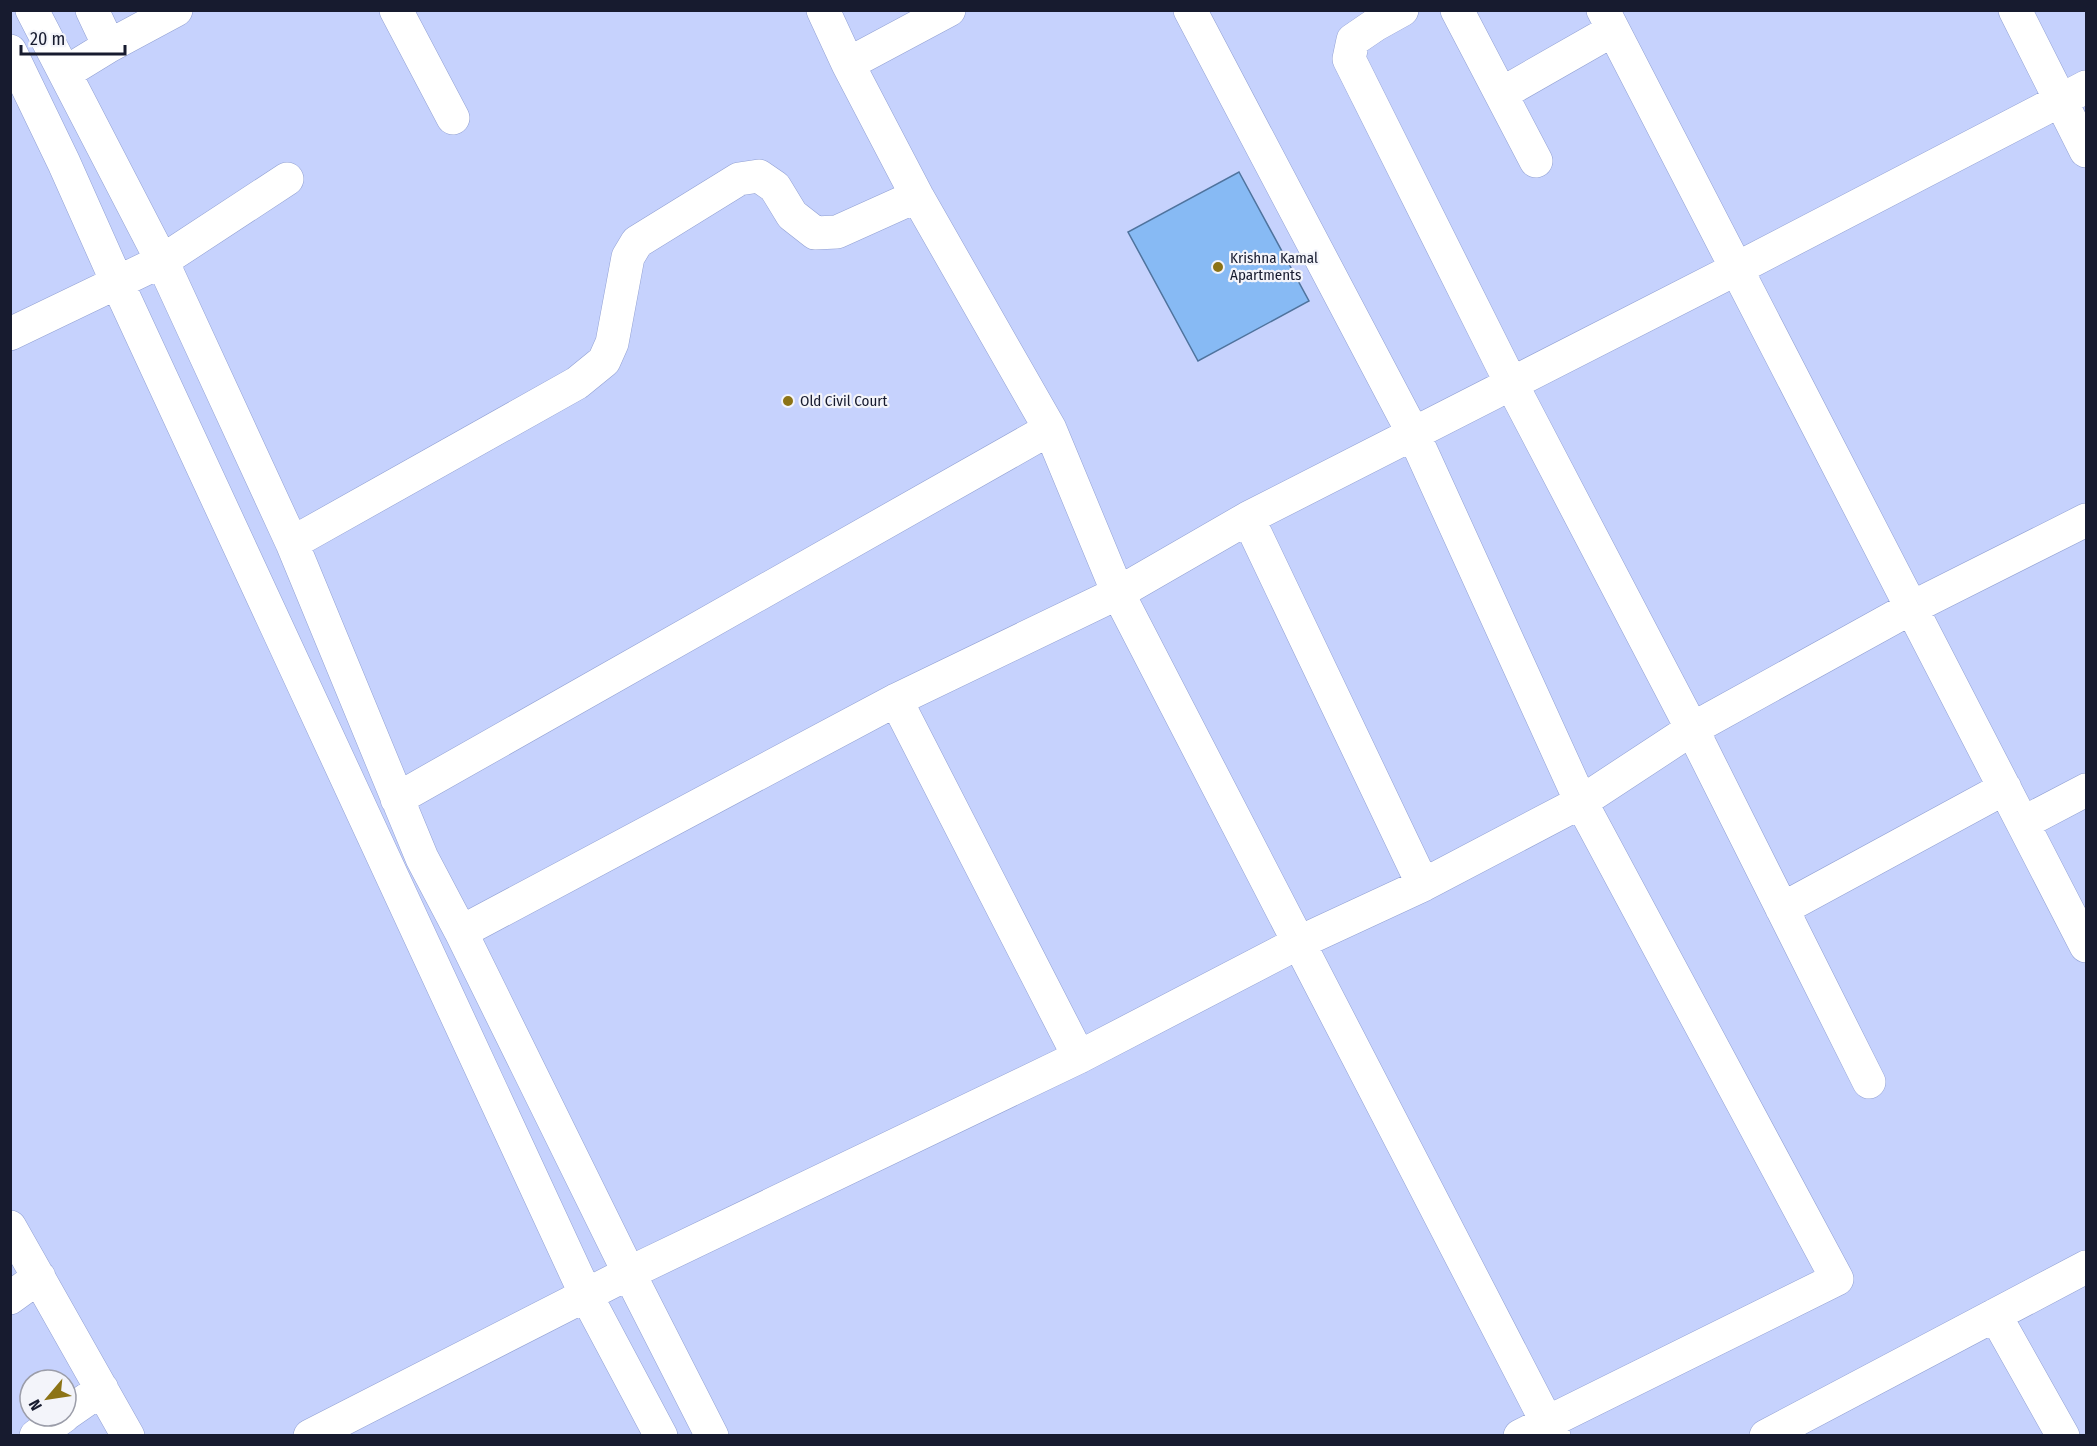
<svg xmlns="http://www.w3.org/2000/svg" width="2097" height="1446" font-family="'Fira Sans Condensed',sans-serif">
  <rect width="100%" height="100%" fill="#c6d2fd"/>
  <!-- building -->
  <path fill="#87baf4" stroke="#4f739d" stroke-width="1.5" d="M1239 172 1309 301 1198 361 1128 232Z"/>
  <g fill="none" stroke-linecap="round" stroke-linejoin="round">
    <!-- minor casing -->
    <g stroke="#91a0d3" stroke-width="34">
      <path id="minor" d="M32 10 162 261 292 543 422 858 461 932 629 1273 712 1436
        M92 10 109 46
        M396 10 453 118
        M823 10 848 64 917 196 1050 429 1118 593 1554 1436
        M1190 10 1413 433 1581 802 1837 1279 1520 1436
        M1402 10 1375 25 1353 40 1349 59 1511 383 1692 729 1869 1082
        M1457 10 1536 161
        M1603 10 2086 946
        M2015 10 2086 151
        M10 51 64 163 117 282 586 1295 661 1436
        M848 64 949 10
        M65 73 109 46 176 10
        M1501 94 1613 30
        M10 334 162 261 287 179
        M1248 518 1423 885
        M292 543 577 383 604 361 612 343 628 257 637 242 739 179 759 176 775 187 792 215 815 233 837 232 917 196
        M896 700 1079 1057
        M397 799 1050 429
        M2023 823 2086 790
        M1782 909 2005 788
        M461 932 896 700 1118 593 1248 518 1736 269 2086 87
        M10 1227 128 1436
        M10 1298 39 1277
        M1995 1315 2063 1436
        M66 1414 102 1389
        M36 1436 64 1416
        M310 1436 629 1273 1079 1057 1300 942 1423 885 1581 802 1692 729 1911 608 2086 520
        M1766 1436 2086 1267"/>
    </g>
    <!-- minor -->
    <use href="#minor" stroke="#fff" stroke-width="33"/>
  </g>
  <!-- markers -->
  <g fill="#8c7316" stroke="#f3f4fa" stroke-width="2">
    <circle cx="1218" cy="267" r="6"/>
    <circle cx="788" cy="401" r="6"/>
  </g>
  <g text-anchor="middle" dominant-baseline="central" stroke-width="4.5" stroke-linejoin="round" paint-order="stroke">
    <!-- poi labels -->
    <g font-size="15" fill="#171b2f" stroke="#f3f4fa" text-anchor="start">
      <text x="1230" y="258">Krishna Kamal<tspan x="1230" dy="17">Apartments</tspan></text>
      <text x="800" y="401">Old Civil Court</text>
    </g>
  </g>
  <!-- border -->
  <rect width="2097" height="1446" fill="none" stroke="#171b2f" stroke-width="24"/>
  <!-- north arrow -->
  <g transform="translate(48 1398) rotate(241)"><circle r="28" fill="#f3f4fa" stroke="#9b9da9" stroke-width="1.5"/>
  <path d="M0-4.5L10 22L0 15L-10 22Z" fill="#8c7316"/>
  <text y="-9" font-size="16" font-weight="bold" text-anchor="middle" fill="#171b2f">N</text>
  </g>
  <!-- scale -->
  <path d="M21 45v9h104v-9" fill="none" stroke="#171b2f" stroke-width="3"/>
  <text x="30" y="45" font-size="18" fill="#171b2f" stroke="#f3f4fa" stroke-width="4.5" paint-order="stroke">20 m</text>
</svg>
